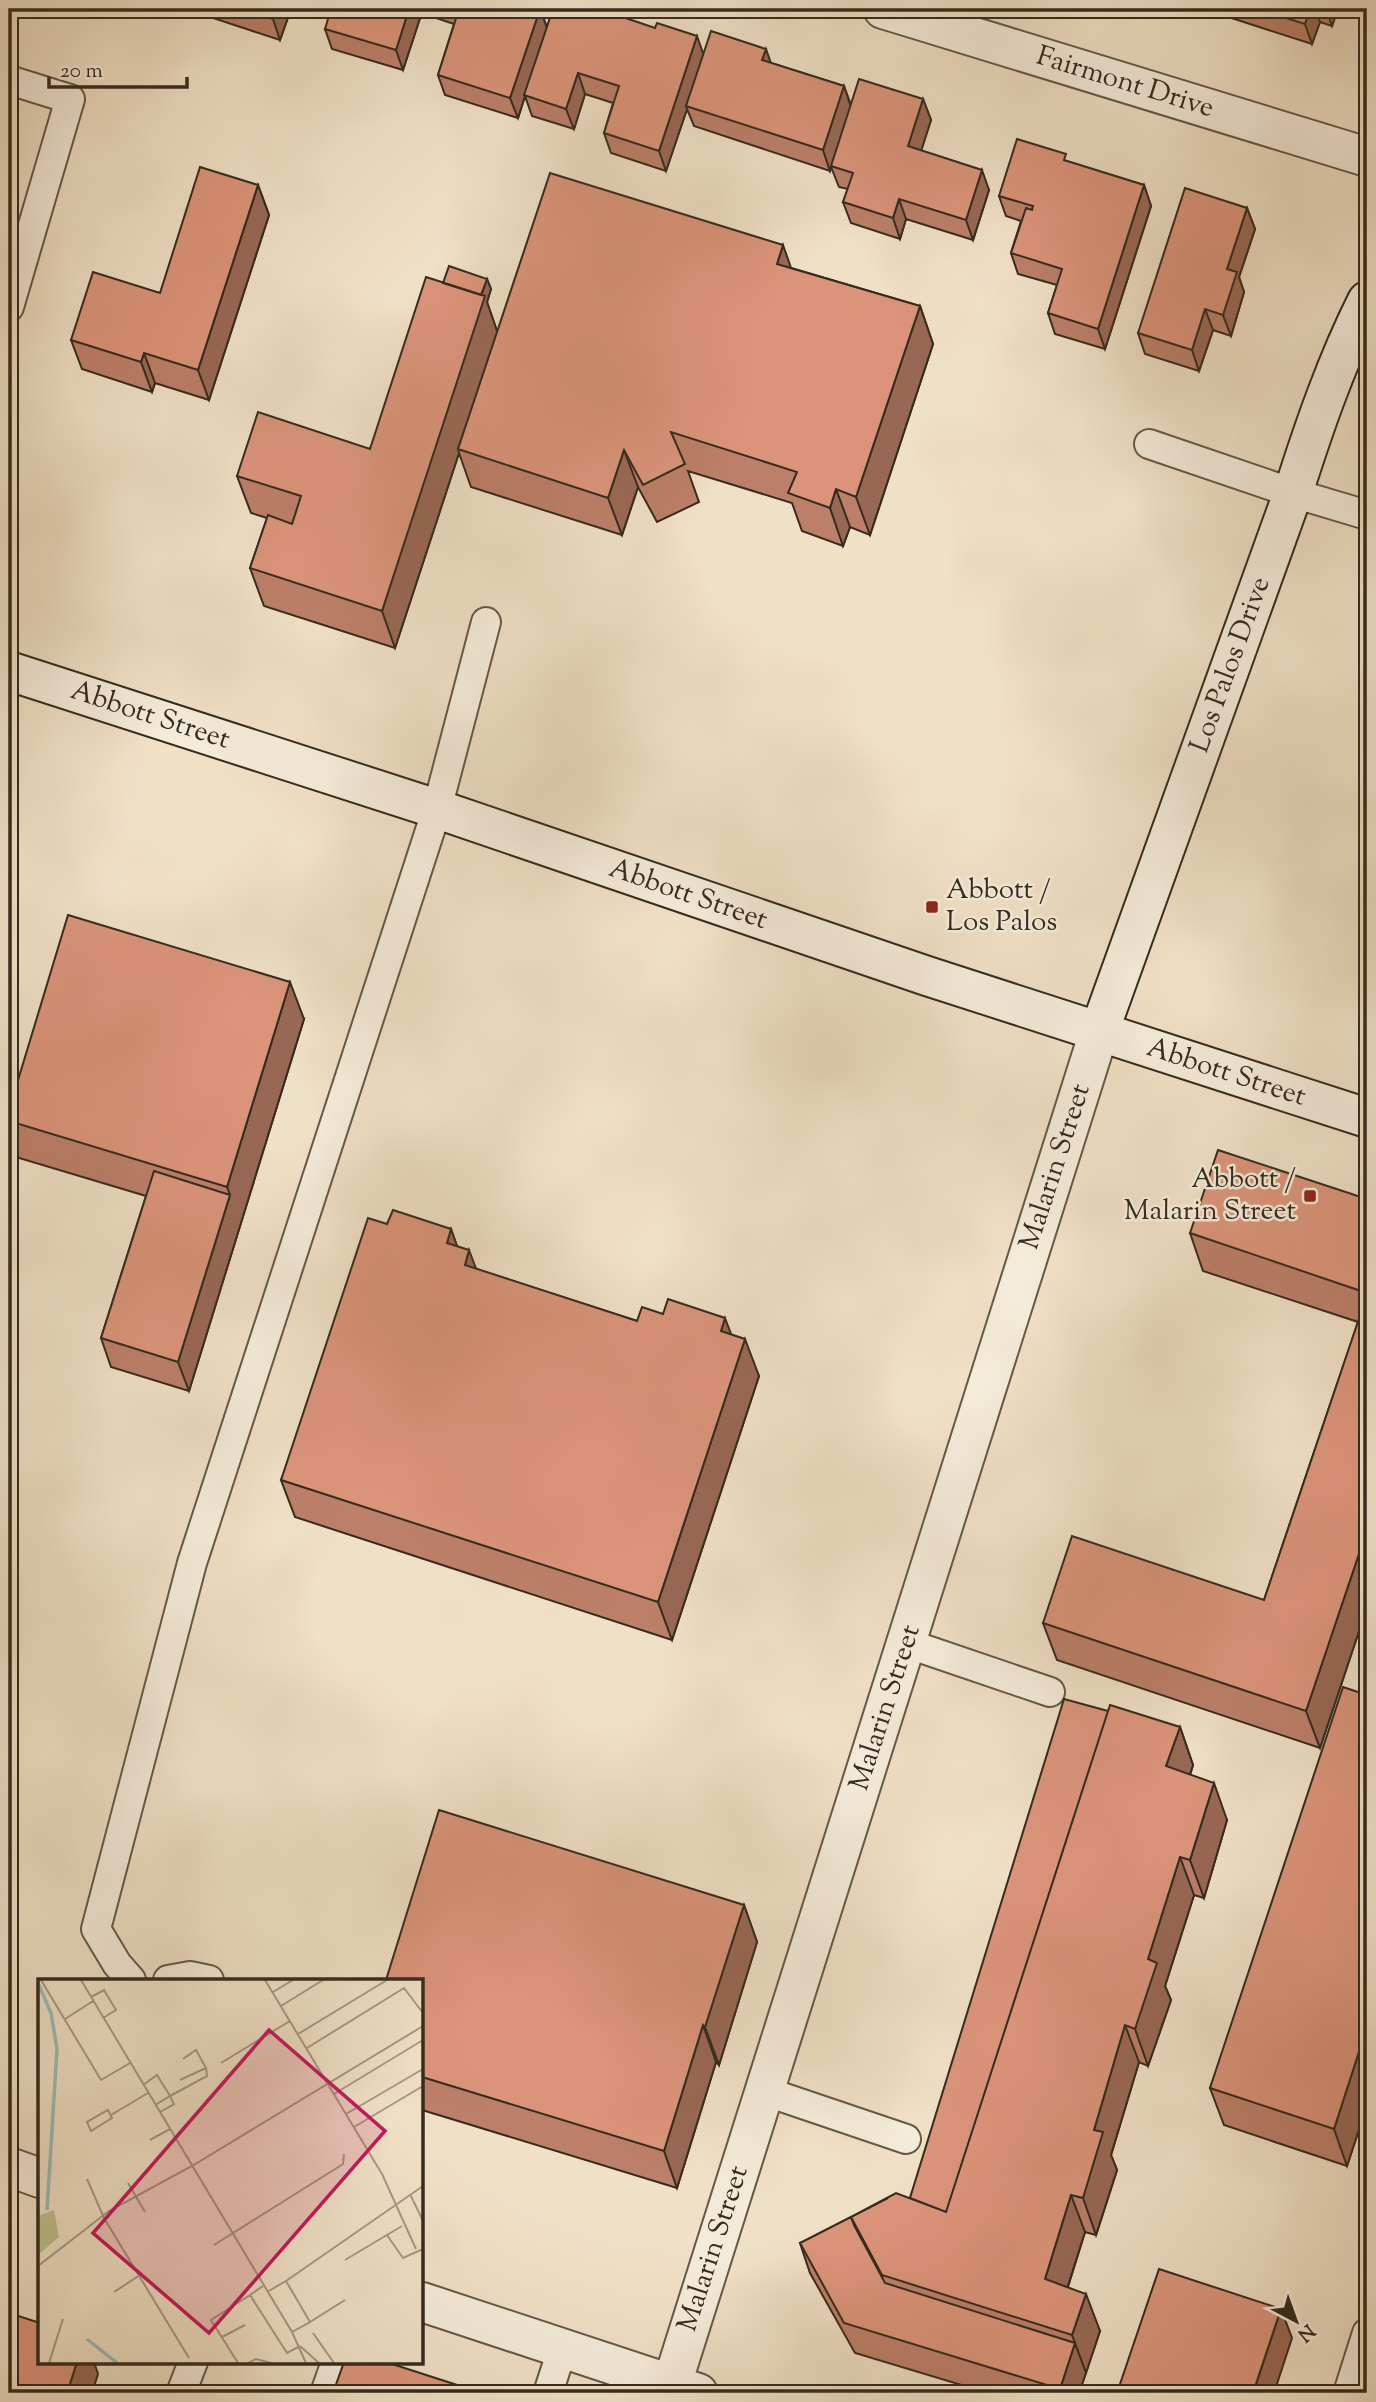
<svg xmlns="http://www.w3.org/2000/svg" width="1376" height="2402" font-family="'Sorts Mill Goudy',serif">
  <rect width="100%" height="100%" fill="#f0e0c6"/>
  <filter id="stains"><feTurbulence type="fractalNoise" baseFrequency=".00286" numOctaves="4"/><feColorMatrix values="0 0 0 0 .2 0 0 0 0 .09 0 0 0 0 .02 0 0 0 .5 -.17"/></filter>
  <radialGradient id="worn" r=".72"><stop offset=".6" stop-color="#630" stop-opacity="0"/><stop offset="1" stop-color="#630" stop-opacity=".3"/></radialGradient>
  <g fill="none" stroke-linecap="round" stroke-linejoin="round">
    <!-- lane casing -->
    <g stroke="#645848" stroke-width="32">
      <path id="lane" d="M9 80 70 99 9 307
        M1149 444 1293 493 1367 515
        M906 1643 1050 1692
        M131 1980 117 1964 96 1929 192 1563 437 809 486 622
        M168 1980 190 1976 209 1980
        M764 2091 906 2139
        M181 2393 193 2362
        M325 2393 336 2362
        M548 2393 563 2347
        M1348 2393 1367 2333"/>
    </g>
    <!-- street casing -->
    <g stroke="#645848" stroke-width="42">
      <path id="street" d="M883 9 1367 157
        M9 2167 40 2178
        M422 2302 698 2393
        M672 2384 1099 1032"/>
    </g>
    <!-- secondary casing -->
    <g stroke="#352b1e" stroke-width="42">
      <path id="secondary" d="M9 671 437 809 927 976 1367 1118
        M1099 1032 1293 493C1314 427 1336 363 1367 301"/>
    </g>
    <!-- lane -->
    <use href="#lane" stroke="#f5ebda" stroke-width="28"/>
    <!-- street -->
    <use href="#street" stroke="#f5ebda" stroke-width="38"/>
    <!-- secondary -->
    <use href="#secondary" stroke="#f5ebda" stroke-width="38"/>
  </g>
  <!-- wall -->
  <path fill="#bc7f69" stroke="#352b1e" stroke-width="2" d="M205 9H291L280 40 207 16Z
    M423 9 403 70 332 49 325 29Z
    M427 9H540L547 27 553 9H614L616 15 703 53 771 63 844 86 851 105 923 99 931 120 921 150 989 190 973 240 906 219 900 239 851 223 843 202 848 189 839 187 831 167 830 171 694 126 687 109 666 171 611 153 604 133 613 103 585 94 574 129 532 116 525 96 518 118 445 95 438 75 454 24 430 16Z
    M1221 9H1338L1332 26 1320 22 1312 44 1225 16 1222 9Z
    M1069 162 1144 185 1151 206 1105 349 1055 334 1048 313 1057 285 1018 274 1011 253 1021 221 1006 216 999 196Z
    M258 185 269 215 209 400 155 383 152 392 82 369 71 340 160 293Z
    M1247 208 1255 229 1239 277 1244 292 1231 336 1213 330 1199 371 1145 354 1138 333Z
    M791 268 920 306 933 344 870 535 850 527 843 546 802 531 792 503 688 471 699 502 657 522 638 487 622 535 471 487 459 453 395 648 264 606 250 568 267 518 251 513 237 476 370 449 443 283 487 279 491 289 487 302 497 331Z
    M304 1019 189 1391 111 1367 101 1338 146 1196 19 1158 9 1129V1110Z
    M1367 1199V1607L1320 1748 1057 1660 1043 1623 1264 1600 1358 1322 1203 1271 1190 1233Z
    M387 1224 451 1229 457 1246 476 1269 637 1321 731 1334 759 1376 672 1640 295 1517 281 1480Z
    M1367 1695V2105L1347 2166 1224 2125 1210 2088Z
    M1108 1711 1180 1727 1193 1765 1190 1775 1227 1820 1204 1898 1194 1895 1165 1986 1171 2000 1148 2066 1139 2062 1111 2155 1117 2170 1096 2235 1085 2232 1068 2287 1100 2331 1079 2393H988L855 2353 810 2273 800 2243 910 2198Z
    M744 1905 757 1942 719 2065 716 2062 677 2188 422 2110V1980Z"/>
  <!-- shaded-wall -->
  <path fill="#996855" stroke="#352b1e" stroke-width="2" d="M276 9H291L280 40 273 19Z
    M409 9H423L403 70 396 50Z
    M540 9 547 28 518 118 510 98Z
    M609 9H614L619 22 608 12Z
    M1310 9H1315L1320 22 1312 44 1305 24Z
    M1326 9H1338L1332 26Z
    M697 36 704 56 686 106 687 109 666 171 659 151Z
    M766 49 773 69 762 60Z
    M578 73 585 94 574 129 566 109Z
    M844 86 851 107 830 171 823 150Z
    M923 99 931 120 916 167 908 146Z
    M982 170 989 190 973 240 966 220Z
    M258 185 269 215 209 400 198 370Z
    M1144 185 1151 206 1105 349 1098 329Z
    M899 199 906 219 900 239 893 218Z
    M1247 208 1255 229 1239 277 1244 292 1231 336 1223 315 1227 269Z
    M783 245 796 282 777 264Z
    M487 279 491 289 487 302 498 334 458 449 459 453 395 648 382 611 474 317Z
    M920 306 933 344 870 535 856 497Z
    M1205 309 1213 330 1199 371 1192 350Z
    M144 353 155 383 152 392 141 362Z
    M624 450 638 487 622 535 608 498Z
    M836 489 850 527 843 546 830 508Z
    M290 982 304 1019 189 1391 178 1362 230 1195 227 1187Z
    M451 1229 464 1266 447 1243Z
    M469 1250 483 1287 465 1265Z
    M725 1318 739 1355 721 1331Z
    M745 1339 759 1376 672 1640 658 1602Z
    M1367 1530V1607L1320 1748 1306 1711Z
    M1180 1727 1193 1765 1180 1804 1166 1766Z
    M1214 1783 1227 1820 1204 1898 1190 1860Z
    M1180 1857 1194 1895 1165 1986 1171 2000 1148 2066 1135 2029 1148 1959Z
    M744 1905 757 1942 719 2065 705 2027Z
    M703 2025 716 2062 677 2188 664 2151Z
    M1125 2025 1139 2062 1111 2155 1117 2170 1096 2235 1083 2198 1094 2130Z
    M1367 2027V2105L1347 2166 1334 2129Z
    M1071 2195 1085 2232 1058 2317 1045 2279Z
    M1086 2294 1100 2331 1086 2373 1072 2335Z
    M1281 2309 1292 2338 1274 2393H1253Z
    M1075 2343 1086 2373 1079 2393H1062L1060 2389Z
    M77 2362H94L98 2374 92 2393H67Z"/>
  <!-- building -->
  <path fill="#db947a" stroke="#352b1e" stroke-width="2" d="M241 9H276L273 19Z
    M331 9H409L396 50 325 29Z
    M459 9H540L510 98 438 75Z
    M553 9H609L608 12 655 28 657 23 697 36 659 151 604 133 619 86 578 73 566 109 524 95Z
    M1258 9H1310L1305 24Z
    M711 31 766 49 762 60 844 86 823 150 686 106Z
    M859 79 923 99 908 146 982 170 966 220 899 199 893 218 843 202 853 173 831 166Z
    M1017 139 1066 154 1064 160 1144 185 1098 329 1048 313 1062 269 1011 253 1026 208 1032 210 1033 206 999 196Z
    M200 167 258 185 198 370 144 353 141 362 71 340 93 272 160 293Z
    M550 173 783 245 777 264 920 306 856 497 836 489 830 508 788 493 797 472 671 432 685 464 643 485 624 450 608 498 458 449Z
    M1185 188 1247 208 1227 269 1237 272 1223 315 1205 309 1192 350 1138 333Z
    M449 266 487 279 481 295 443 283Z
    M426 277 485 296 382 611 250 568 268 515 292 524 301 496 237 476 258 412 370 449Z
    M68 915 290 982 227 1187 9 1121V1110Z
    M1218 1150 1367 1199V1293L1190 1233Z
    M154 1171 230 1195 178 1362 101 1338Z
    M393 1210 451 1229 447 1243 469 1250 465 1265 637 1321 642 1307 663 1314 668 1299 725 1318 721 1331 745 1339 658 1602 281 1480 368 1218 387 1224Z
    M1367 1295V1530L1306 1711 1043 1623 1072 1536 1264 1600Z
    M1343 1687 1367 1695V2027L1334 2129 1210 2088Z
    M1064 1699 1108 1711 946 2212 910 2198Z
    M1110 1705 1180 1727 1166 1766 1214 1783 1190 1860 1180 1857 1148 1959 1157 1963 1135 2029 1125 2025 1094 2130 1103 2132 1083 2198 1071 2195 1045 2279 1086 2294 1072 2335 882 2275 851 2217 896 2193 946 2212Z
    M439 1810 744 1905 705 2027 703 2025 664 2151 422 2077V1980H386Z
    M888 2198 851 2217 854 2225 885 2283 1075 2343 1060 2389 844 2323 800 2243Z
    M1159 2269 1281 2309 1253 2393H1117Z
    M9 2313 40 2323V2362H77L67 2393H9Z
    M344 2362H386L482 2393H333Z"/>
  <!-- markers -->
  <g fill="#8f2418" stroke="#f5ebda" stroke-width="2.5">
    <rect x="925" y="900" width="14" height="14" rx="3.5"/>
    <rect x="1303" y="1189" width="14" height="14" rx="3.5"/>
  </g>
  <g text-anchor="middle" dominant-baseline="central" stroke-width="5" stroke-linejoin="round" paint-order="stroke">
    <!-- street labels -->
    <g font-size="28" fill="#352b1e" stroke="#f5ebda">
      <text transform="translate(1125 83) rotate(17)">Fairmont Drive</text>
      <text transform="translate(1231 665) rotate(-70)">Los Palos Drive</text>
      <text transform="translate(150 716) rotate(18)">Abbott Street</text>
      <text transform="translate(688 895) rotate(19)">Abbott Street</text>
      <text transform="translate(1226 1073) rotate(18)">Abbott Street</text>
      <text transform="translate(1056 1167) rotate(-72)">Malarin Street</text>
      <text transform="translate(886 1708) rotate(-72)">Malarin Street</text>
      <text transform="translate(714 2249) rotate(-72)">Malarin Street</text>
    </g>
    <!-- poi labels -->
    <g font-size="28" fill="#352b1e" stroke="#f5ebda" text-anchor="start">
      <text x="946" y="891">Abbott /<tspan x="946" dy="32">Los Palos</tspan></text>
      <text x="1296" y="1180" text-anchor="end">Abbott /<tspan x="1296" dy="32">Malarin Street</tspan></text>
    </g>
  </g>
  <!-- overview -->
  <g transform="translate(38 1979)">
    <rect width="385" height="385" fill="#f0e0c6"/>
    <path d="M16 231 21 258 0 276V237Z" fill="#bec191"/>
    <path fill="none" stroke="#9abdb6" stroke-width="3.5" d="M0 4 13 34 19 70 9 231M49 360 79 384"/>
    <path fill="none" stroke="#a59883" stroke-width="2" d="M3 1 63 101 92 84M43 1 254 353 268 384M227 1 344 195 378 270M235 13 255 1M53 18 66 11 78 31 65 39M243 27 285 1M27 40 55 22M260 55 349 1M269 69 366 9 385 34M183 84 252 42M142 101 168 89 158 71 145 80M105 106 119 96 132 117 117 126M296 115 385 61M70 131 74 139 53 152 49 143ZM122 133 136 125 132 117 169 97 168 89M308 135 385 90M73 136 110 114M316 148 385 107M112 161 132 150M49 200 66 239 151 379M90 204 107 233M372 215 385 242M349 256 365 279 385 270M176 266 305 185 306 175M307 281 364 247M0 287 71 232 154 187 385 47M248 302 385 207M225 307 212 316 249 374 262 367M76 313 102 296M229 313 248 302 272 343 254 353M272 343 307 321M275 354 296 384M184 358 207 346M262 367 281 384M11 384 25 340M200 384 173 341 212 316M210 384 218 380 233 384"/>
    <path fill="#c2185b" fill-opacity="0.15" stroke="#c2185b" stroke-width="3.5" d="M231 51 347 152 171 354 55 254Z"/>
    <rect width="385" height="385" fill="none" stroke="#352b1e" stroke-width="3.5"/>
  </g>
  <!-- margin -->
  <rect width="1376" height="2402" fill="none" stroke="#f0e0c6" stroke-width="35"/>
  <rect x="10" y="10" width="1355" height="2381" fill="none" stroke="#352b1e" stroke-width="3.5"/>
  <rect x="18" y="18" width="1341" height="2367" fill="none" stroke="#352b1e" stroke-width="2"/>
  <!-- north arrow -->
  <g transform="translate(1296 2321) rotate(139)" stroke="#f5ebda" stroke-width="5" paint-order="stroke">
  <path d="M0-5L12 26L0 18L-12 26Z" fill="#352b1e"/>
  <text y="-10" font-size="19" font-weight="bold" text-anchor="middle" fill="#352b1e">N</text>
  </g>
  <!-- scale -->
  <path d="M49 77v10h138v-10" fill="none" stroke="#352b1e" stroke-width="3.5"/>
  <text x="60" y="77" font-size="21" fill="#352b1e" stroke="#f5ebda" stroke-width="5" paint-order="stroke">20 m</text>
  <rect width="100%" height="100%" filter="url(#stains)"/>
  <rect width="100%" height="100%" fill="url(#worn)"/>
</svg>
